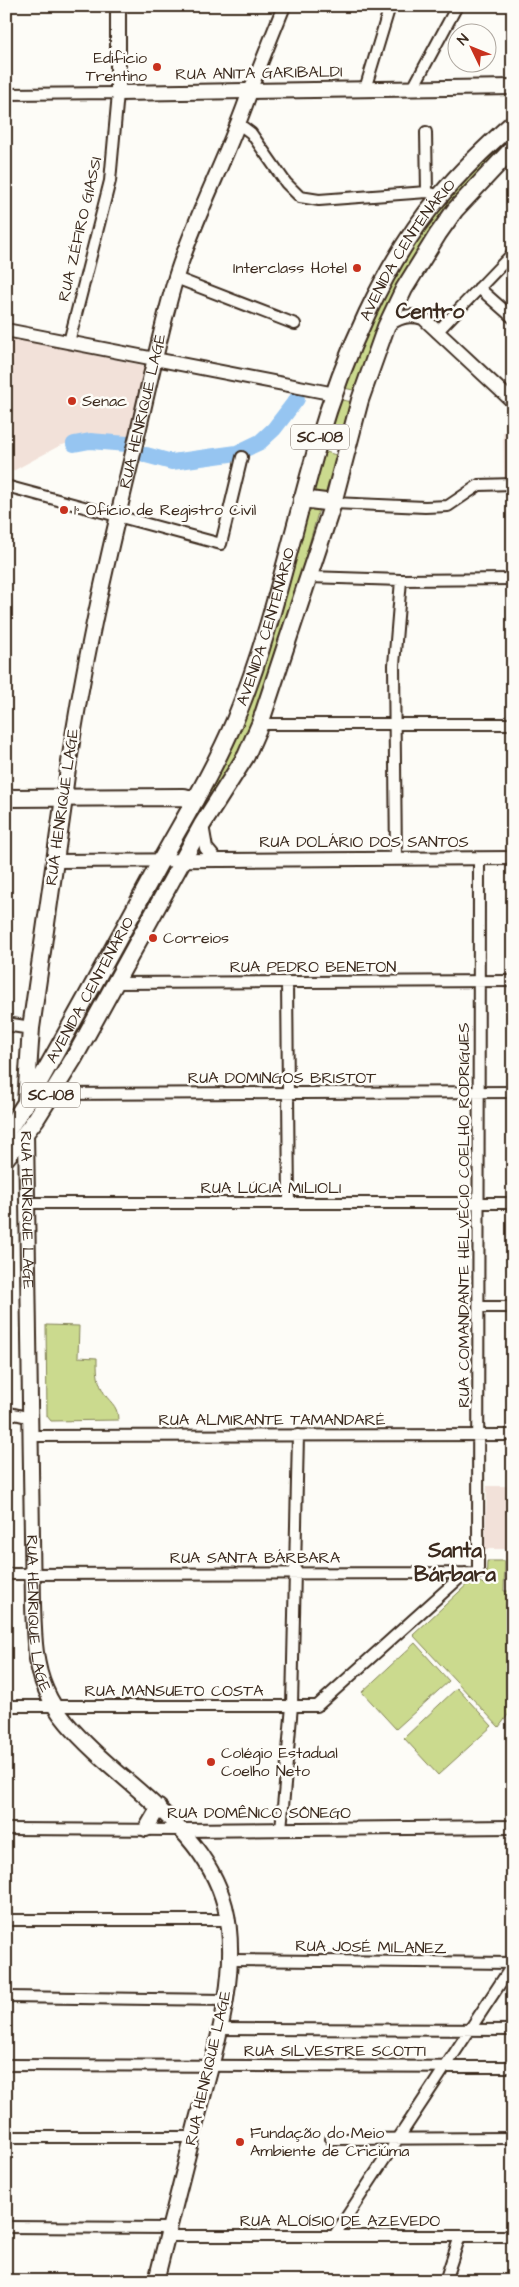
<svg xmlns="http://www.w3.org/2000/svg" width="519" height="2287" font-family="'Architects Daughter',sans-serif">
  <rect width="100%" height="100%" fill="#fdfcf7"/>
  <filter id="ink" filterUnits="userSpaceOnUse"><feTurbulence type="fractalNoise" baseFrequency=".02" numOctaves="2"/><feDisplacementMap in="SourceGraphic" scale="10" xChannelSelector="R" yChannelSelector="G"/><feConvolveMatrix kernelMatrix="1 2 1 2 8 2 1 2 1" color-interpolation-filters="sRGB"/></filter>
  <g filter="url(#ink)">
    <!-- built -->
    <path fill="#f2e1d9" d="M6 337 147 366 128 439 89 437 59 446 13 471 6 469Z
      M503 432H513V477L504 478Z
      M487 1486H513V1549H485Z"/>
    <!-- green -->
    <path fill="#cbda8e" stroke="#838256" d="M513 128V142L436 228 358 391 344 388 370 319 427 220Z
      M336 399 353 402 340 446 324 441Z
      M323 451 339 456 328 498 311 491Z
      M309 507 319 509 288 619 263 694 243 745 211 804 208 787Z
      M192 816 197 828 76 1046 62 1048Z
      M46 1325 79 1326 78 1357 97 1358C97 1369 97 1379 102 1389 108 1403 118 1403 118 1420L51 1421 47 1416Z
      M487 1561H505L504 1591H513V1708L499 1727 413 1635 473 1579 486 1585Z
      M415 1643 449 1681 396 1729 362 1692Z
      M457 1688 492 1726 438 1775 404 1738Z"/>
    <g fill="none" stroke-linecap="round" stroke-linejoin="round">
      <!-- river -->
      <path stroke="#96c5f1" stroke-width="16" d="M74 444 90 441 127 444
        M146 455 172 462 237 453 260 442 274 429 297 399"/>
      <!-- minor casing -->
      <g stroke="#3b2a1e" stroke-width="14">
        <path id="minor" d="M413 88 457 6
          M365 89 390 6
          M6 94 118 93 110 181 69 342
          M239 124 251 133 286 183 300 197 319 200 427 192 440 196
          M426 132 427 192
          M176 278 295 324
          M479 288 513 318
          M437 332 513 253
          M6 486 221 544 242 457
          M333 503 425 507 448 506 479 485 513 484
          M309 577 401 580 513 579
          M260 724H513
          M396 858 394 665 401 580
          M287 982 289 1203
          M114 983 513 981
          M51 1094 513 1092
          M28 1203H513
          M479 1307H513
          M6 1412 31 1418
          M32 1436 513 1435
          M6 1574 478 1573 479 858
          M6 1706H317L465 1573
          M6 1829 182 1830
          M281 1829 292 1706 298 1435
          M6 1920H227
          M229 1960 513 1963
          M6 1997 224 2000
          M220 2029 513 2030
          M6 2065 513 2067
          M6 2137H193
          M331 2139 513 2138
          M6 2227 170 2228
          M167 2236H513
          M334 2236 513 1964
          M445 2281 460 2236"/>
      </g>
      <!-- tertiary casing -->
      <g stroke="#3b2a1e" stroke-width="16">
        <path id="tertiary" d="M250 91 284 6
          M386 327C398 317 408 314 423 318L513 402
          M6 330 335 394
          M202 825 206 848 216 860
          M54 861 513 858
          M6 1024 31 1028
          M182 1830 513 1827"/>
      </g>
      <!-- secondary casing -->
      <g stroke="#3b2a1e" stroke-width="18">
        <g id="secondary">
          <path d="M118 6V93L513 87"/>
          <path id="s1" d="M64 798C79 681 105 568 133 453 147 395 159 335 176 277 196 213 229 154 250 91"/>
          <path id="s2" d="M26 1132 33 1604C34 1632 34 1664 46 1690 56 1714 76 1734 95 1752 144 1798 207 1837 225 1906 242 1973 213 2057 196 2123 183 2175 169 2228 156 2281"/>
          <path d="M146 1829 159 1807"/>
        </g>
      </g>
      <!-- primary casing -->
      <g stroke="#3b2a1e" stroke-width="20">
        <g id="primary">
          <path d="M302 499 333 503"/>
          <path d="M6 798 184 797 195 800"/>
          <path d="M26 1102 31 1028 64 798"/>
          <path id="s3" d="M6 1133 38 1084C79 1011 119 938 159 864 185 817 214 770 235 720 272 631 291 536 318 444 342 361 384 262 440 196 462 170 487 146 513 123"/>
          <path d="M6 1158 36 1119 74 1058 202 825 246 756 260 724 333 503 360 400 386 327 404 289 438 234 455 210 513 148"/>
        </g>
      </g>
      <!-- minor -->
      <use href="#minor" stroke="#fdfcf7" stroke-width="10"/>
      <!-- tertiary -->
      <use href="#tertiary" stroke="#fdfcf7" stroke-width="12"/>
      <!-- secondary -->
      <use href="#secondary" stroke="#fdfcf7" stroke-width="14"/>
      <!-- primary -->
      <use href="#primary" stroke="#fdfcf7" stroke-width="16"/>
    </g>
  </g>
  <!-- markers -->
  <g fill="#c8321e" stroke="#fdfcf7" stroke-width="2">
    <circle cx="157" cy="67" r="5"/>
    <circle cx="357" cy="268" r="5"/>
    <circle cx="72" cy="401" r="5"/>
    <circle cx="64" cy="510" r="5"/>
    <circle cx="153" cy="938" r="5"/>
    <circle cx="211" cy="1762" r="5"/>
    <circle cx="240" cy="2142" r="5"/>
  </g>
  <g text-anchor="middle" dominant-baseline="central" stroke-width="5" stroke-linejoin="round" paint-order="stroke">
    <!-- shield labels -->
    <g fill="#fdfcf7" stroke="#75695f" stroke-width="1">
      <rect x="291" y="424.5" width="58" height="25" rx="4"/>
      <rect x="22" y="1082.5" width="58" height="25" rx="4"/>
    </g>
    <g font-size="15" font-weight="bold" fill="#3b2a1e">
      <text x="320" y="437">SC-108</text>
      <text x="51" y="1095">SC-108</text>
    </g>
    <!-- poi labels -->
    <g font-size="16" fill="#3b2a1e" stroke="#fdfcf7" text-anchor="start">
      <text x="147" y="58" text-anchor="end">Edificio<tspan x="147" dy="18">Trentino</tspan></text>
      <text x="347" y="268" text-anchor="end">Interclass Hotel</text>
      <text x="82" y="401">Senac</text>
      <text x="74" y="510">1° Ofício de Registro Civil</text>
      <text x="163" y="938">Correios</text>
      <text x="221" y="1753">Colégio Estadual<tspan x="221" dy="18">Coelho Neto</tspan></text>
      <text x="250" y="2133">Fundação do Meio<tspan x="250" dy="18">Ambiente de Criciúma</tspan></text>
    </g>
    <!-- street labels -->
    <g font-size="16" fill="#3b2a1e" stroke="#fdfcf7">
      <text transform="translate(259 73) rotate(-1)">RUA ANITA GARIBALDI</text>
      <text transform="translate(80 229) rotate(-77)">RUA ZÉFIRO GIASSI</text>
      <text stroke="none"><textPath href="#s3" startOffset="976">AVENIDA CENTENÁRIO</textPath></text>
      <text stroke="none"><textPath href="#s1" startOffset="395">RUA HENRIQUE LAGE</textPath></text>
      <text stroke="none"><textPath href="#s3" startOffset="571">AVENIDA CENTENÁRIO</textPath></text>
      <text transform="translate(62 807) rotate(-82)">RUA HENRIQUE LAGE</text>
      <text x="364" y="842">RUA DOLÁRIO DOS SANTOS</text>
      <text x="313" y="967">RUA PEDRO BENETON</text>
      <text stroke="none"><textPath href="#s3" startOffset="166">AVENIDA CENTENÁRIO</textPath></text>
      <text x="282" y="1078">RUA DOMINGOS BRISTOT</text>
      <text x="271" y="1188">RUA LÚCIA MILIOLI</text>
      <text stroke="none"><textPath href="#s2" startOffset="78">RUA HENRIQUE LAGE</textPath></text>
      <text transform="translate(464 1215) rotate(-90)">RUA COMANDANTE HELVÉCIO COELHO RODRIGUES</text>
      <text x="272" y="1420">RUA ALMIRANTE TAMANDARÉ</text>
      <text x="255" y="1558">RUA SANTA BÁRBARA</text>
      <text stroke="none"><textPath href="#s2" startOffset="482">RUA HENRIQUE LAGE</textPath></text>
      <text x="174" y="1691">RUA MANSUETO COSTA</text>
      <text x="259" y="1813">RUA DOMÊNICO SÔNEGO</text>
      <text transform="translate(371 1947) rotate(1)">RUA JOSÉ MILANEZ</text>
      <text x="335" y="2051">RUA SILVESTRE SCOTTI</text>
      <text transform="translate(208 2068) rotate(-77)">RUA HENRIQUE LAGE</text>
      <text x="340" y="2221">RUA ALOÍSIO DE AZEVEDO</text>
    </g>
    <!-- district labels -->
    <g font-size="21" font-weight="bold" fill="#3b2a1e" stroke="#fdfcf7">
      <text x="430" y="311">Centro</text>
      <text x="455" y="1550">Santa<tspan x="455" dy="24">Bárbara</tspan></text>
    </g>
  </g>
  <!-- margin -->
  <rect width="519" height="2287" fill="none" stroke="#fdfcf7" stroke-width="25"/>
  <rect x="12" y="12" width="494" height="2262" fill="none" stroke="#3b2a1e" stroke-width="2" filter="url(#ink)"/>
  <!-- north arrow -->
  <g transform="translate(472 48) rotate(313)"><circle r="24" fill="#fdfcf7" stroke="#afa8a0"/>
  <path d="M0-4L9 19L0 12L-9 19Z" fill="#c8321e"/>
  <text y="-8" font-size="14" font-weight="bold" text-anchor="middle" fill="#3b2a1e">N</text>
  </g>
</svg>
